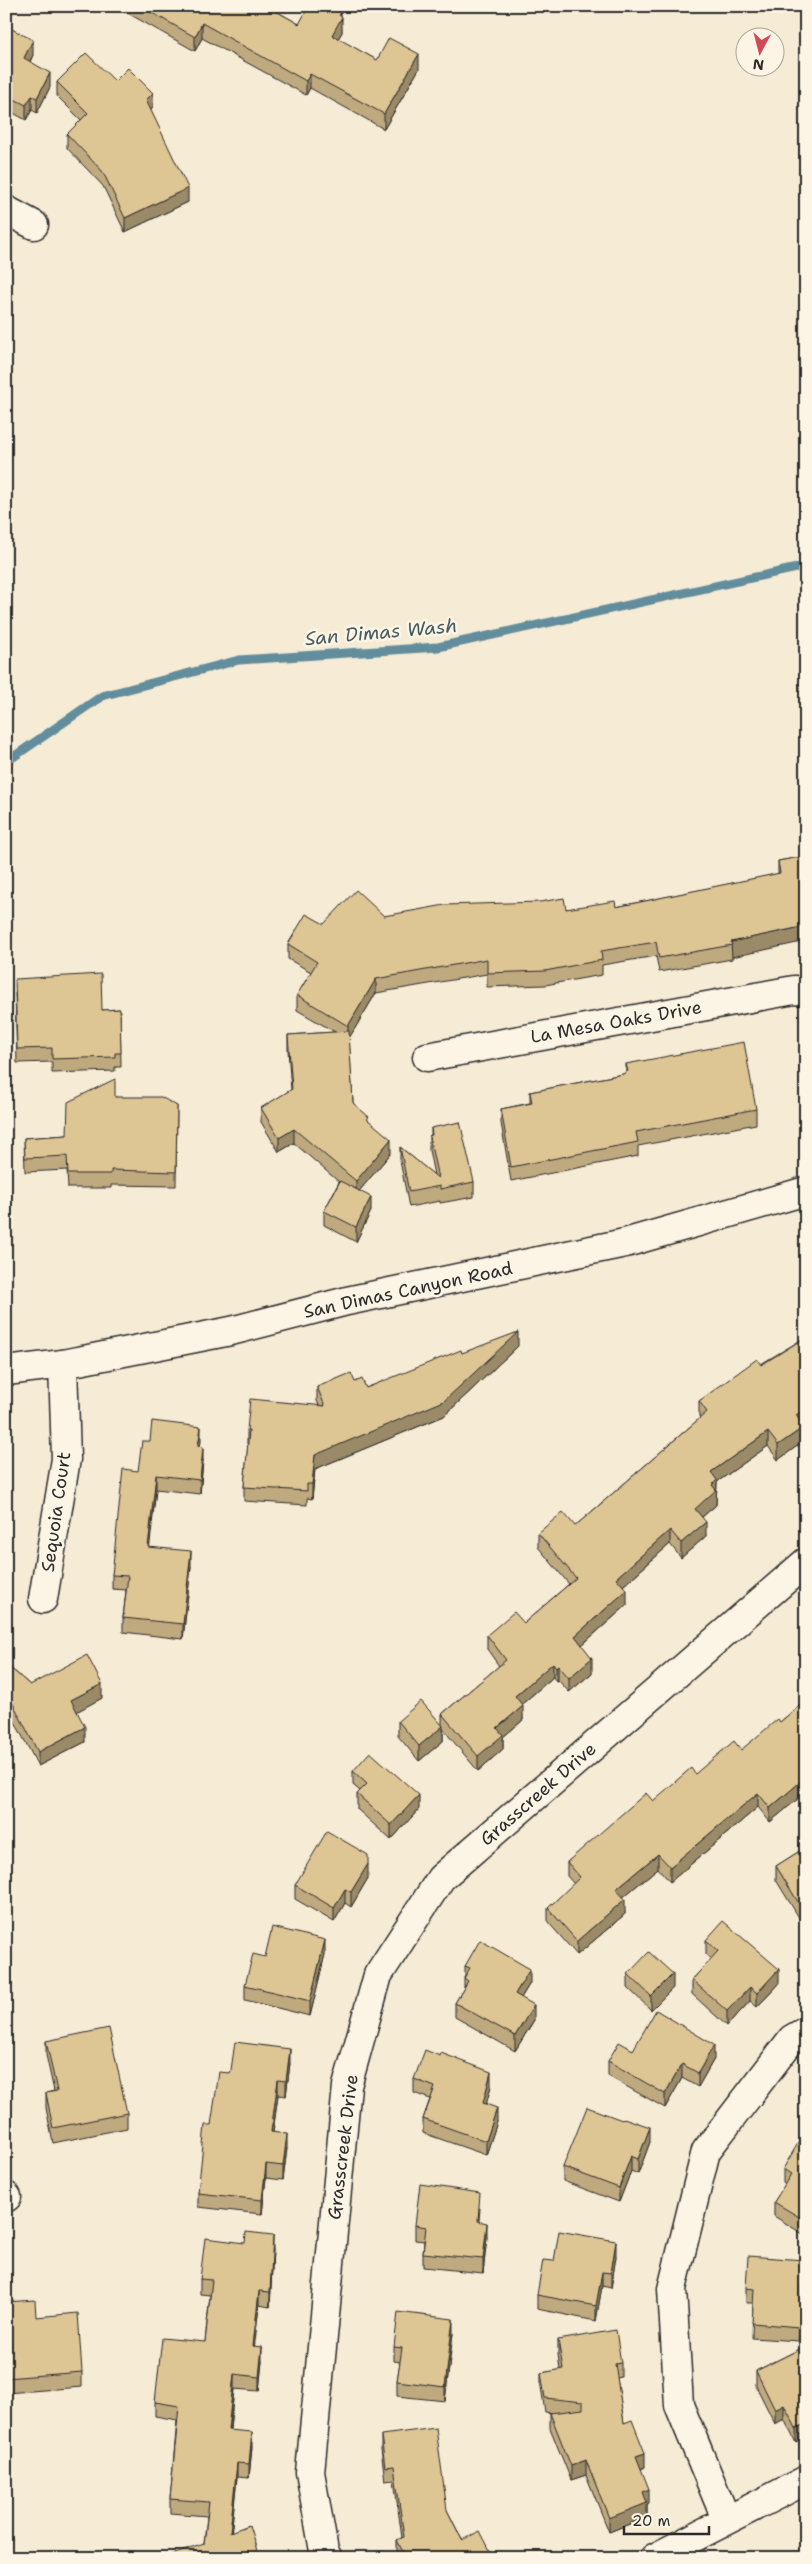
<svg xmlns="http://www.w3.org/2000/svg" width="812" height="2564" font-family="'Shantell Sans',sans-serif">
  <rect width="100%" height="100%" fill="#f6ebd5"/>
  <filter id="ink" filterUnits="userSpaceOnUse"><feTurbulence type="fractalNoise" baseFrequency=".02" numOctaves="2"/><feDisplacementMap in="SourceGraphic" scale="10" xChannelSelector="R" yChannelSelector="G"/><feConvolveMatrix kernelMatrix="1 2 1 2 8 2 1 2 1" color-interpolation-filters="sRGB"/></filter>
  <g filter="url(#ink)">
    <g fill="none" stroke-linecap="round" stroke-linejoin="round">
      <!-- stream -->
      <path stroke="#628d9c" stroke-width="9" d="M6 762 102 696 239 660 438 647 806 566"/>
      <!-- minor casing -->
      <g stroke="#2b2b2b" stroke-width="31">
        <path id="minor" d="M6 210 34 225
          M427 1057 794 990 806 991
          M43 1599 66 1459 63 1364
          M6 2196 7 2197
          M726 2519 679 2405 672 2289 706 2151 792 2039 806 2031
          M328 2558 324 2551 310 2472 347 2086 378 1975 441 1878 806 1562
          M654 2558 806 2480"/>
      </g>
      <!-- tertiary casing -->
      <g stroke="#2b2b2b" stroke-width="31">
        <path id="tertiary" d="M6 1371 63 1364 231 1331 347 1301 625 1243 806 1191"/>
      </g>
      <!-- minor -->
      <use href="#minor" stroke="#fcf5e5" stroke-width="28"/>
      <!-- tertiary -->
      <use href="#tertiary" stroke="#fcf5e5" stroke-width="28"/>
    </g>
    <!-- wall -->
    <path fill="#bfa97f" stroke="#2b2b2b" d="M115 6H267L299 24 341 16 342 32 338 39 377 60 419 69 384 129 310 88 306 95 202 38 195 51Z
      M6 26 33 55 30 62 50 87 37 113 32 110 26 120 6 109Z
      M115 81 153 107 150 109 188 202 125 232 103 186 67 148V134L81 120 57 96V82Z
      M806 856 732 957V959L659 972 656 956 602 965V975L545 985 487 987V974L376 993 349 1038 353 1103 369 1121 391 1153 359 1191 371 1211 356 1242 324 1225V1211L339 1182 294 1143 279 1152 261 1122V1108L291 1090 288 1050V1035L335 1032 297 1010V995L311 972 288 959V944L324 924 384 916 616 907 778 874V861Z
      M15 993 102 1010 120 1009 121 1067H115V1071L52 1073V1062L17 1063Z
      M626 1064 756 1109V1124L638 1146V1156L511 1181 501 1123V1109L530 1103V1092L623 1074 626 1072Z
      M115 1097 177 1106 176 1186 111 1185V1188H68L67 1170 25 1172 24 1138 67 1135Z
      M431 1128 474 1182V1197L440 1203V1201L409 1207 400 1161V1147L434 1175 429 1150V1136L431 1135Z
      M806 1337V1424L803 1425 804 1441 778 1460 768 1446 717 1482 716 1505 702 1517 706 1536 681 1558 670 1544 623 1586 627 1605 582 1645 592 1673 569 1692 558 1680 556 1681 553 1677 522 1704 523 1720 503 1737V1749L478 1771 443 1729V1741L419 1761 398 1736V1721L442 1726V1714L499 1666 487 1649V1635L524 1623 569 1584 538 1547V1533L575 1526 700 1418 699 1416V1401Z
      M518 1346 444 1416 315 1469 312 1499 307 1498V1505L244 1501V1487L248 1444H247V1430L319 1405 317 1401V1387L355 1382 366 1388 462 1353Z
      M201 1441 200 1446 203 1461 200 1494 156 1489 149 1547 191 1566 183 1639 123 1632V1618L126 1590 112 1589V1575L138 1471Z
      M6 1664 30 1685 102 1698 77 1711 85 1742 38 1766 6 1705Z
      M806 1700V1792L770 1822 758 1807 670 1882 658 1868 623 1897 625 1914 577 1955 548 1922V1908L574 1884 567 1876V1862L653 1801 695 1774 741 1750 780 1722Z
      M353 1771 419 1809 391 1840 357 1809V1794L360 1791 353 1785Z
      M806 1847V1929L776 1880V1866Z
      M368 1878 351 1907 345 1903 334 1922 295 1899V1885Z
      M706 1940 779 1984 757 2007 750 2001 727 2026 692 1994V1980L711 1959 706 1955Z
      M325 1954 310 2016 245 2000V1985L265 1957Z
      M465 1966 530 1983 521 1998 534 2020 515 2051 455 2017V2003L464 1988V1978L465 1975Z
      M628 1974 673 1988 651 2010 628 1988Z
      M46 2041 127 2113V2128L53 2143 46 2108V2093L54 2091 46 2055Z
      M633 2050 714 2059 698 2087 682 2078 665 2108 608 2076V2061Z
      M290 2063 286 2096 278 2095 273 2132 287 2148 283 2180 266 2178 262 2214 198 2207V2193L211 2125 230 2073Z
      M414 2079 491 2086 486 2104 497 2122 486 2155 423 2133V2119L430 2099 414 2093Z
      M622 2120 650 2142 638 2174 631 2171 619 2202 563 2181V2167Z
      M806 2141V2236L774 2216V2202L785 2185 783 2183V2169Z
      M480 2208 479 2221 487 2237 483 2273 423 2267V2253L424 2241 415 2240V2225Z
      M273 2249 270 2307 259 2305 254 2346 262 2361 259 2391 234 2389 230 2430 252 2446 249 2478 237 2477 231 2532 259 2558 204 2544 207 2516 170 2513V2499L177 2420 155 2416V2402L205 2342 210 2295 200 2294V2279Z
      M616 2256 611 2288 602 2286 596 2321 537 2309V2295L554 2261Z
      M804 2274 799 2341 752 2338 753 2303H746V2288Z
      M6 2302 82 2372V2387L6 2393Z
      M453 2333 445 2401 397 2396V2381L400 2362 394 2361V2347Z
      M558 2340 621 2363V2377L617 2378 624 2423 645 2467 641 2469 649 2504 647 2505V2517L609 2532 586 2475 571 2480 550 2428V2413H552L545 2412 541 2387V2373L560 2370 558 2354Z
      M806 2346 796 2443 784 2419 775 2424 756 2386V2371Z
      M381 2435 447 2510 462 2540 494 2558H399L397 2554V2540L402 2538 394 2480 385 2481 381 2449Z"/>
    <!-- shaded-wall -->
    <path fill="#9b8a68" stroke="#2b2b2b" d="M341 13V21L342 17V32L332 50V35Z
      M202 23V38L195 51V37Z
      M33 40V55L24 73V58Z
      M419 54V69L384 129V114Z
      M50 73V87L37 113V98Z
      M310 74V88L306 95V81Z
      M153 93V107L146 114V100Z
      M32 96V110L26 120V105Z
      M188 188V202L125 232V218Z
      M806 926V941L732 957 731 942Z
      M376 979V993L348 1040V1026Z
      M294 1129V1143L279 1152V1138Z
      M391 1139V1153L356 1195V1181Z
      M371 1197V1211L356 1242V1227Z
      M518 1332V1346L444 1416 315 1469 312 1499V1484L315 1455Z
      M806 1409V1424L796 1429V1415Z
      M201 1427V1441L198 1460V1446Z
      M804 1427V1441L778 1460V1445Z
      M768 1432V1446L717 1482 716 1505 695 1523V1509L711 1472Z
      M203 1447V1461L200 1494V1480Z
      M156 1475V1489L148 1561V1547Z
      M706 1522V1536L681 1558V1543Z
      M670 1530V1544L616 1592V1578Z
      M191 1551V1566L183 1639V1624Z
      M627 1590V1605L575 1651V1636Z
      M592 1658V1673L569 1692V1678Z
      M553 1663V1677L515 1710V1696Z
      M558 1665V1680L556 1681V1667Z
      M102 1684V1698L71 1715V1700Z
      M523 1706V1720L503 1737V1749L478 1771V1756L497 1728Z
      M443 1726V1741L419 1761V1746Z
      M85 1727V1742L38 1766V1752Z
      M806 1777V1792L770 1822V1808Z
      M758 1793V1807L670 1882V1867Z
      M419 1795V1809L391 1840V1825Z
      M658 1854V1868L616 1903V1889Z
      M368 1864V1878L351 1907V1892Z
      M345 1889V1903L334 1922V1908Z
      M625 1899V1914L577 1955V1941Z
      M325 1940V1954L310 2016V2001Z
      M530 1969V1983L515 2008V1994Z
      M779 1969V1984L757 2007V1993Z
      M673 1974V1988L651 2010V1996Z
      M750 1987V2001L727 2026V2011Z
      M534 2005V2020L515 2051V2036Z
      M714 2045V2059L698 2087V2073Z
      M290 2049V2063L286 2096V2081Z
      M682 2064V2078L665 2108V2094Z
      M491 2072V2086L483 2117V2103Z
      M278 2080V2095L271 2146V2132Z
      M497 2108V2122L486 2155V2141Z
      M650 2127V2142L638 2174V2159Z
      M287 2134V2148L283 2180V2166Z
      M631 2156V2171L619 2202V2188Z
      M266 2164V2178L262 2214V2200Z
      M487 2223V2237L483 2273V2259Z
      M273 2235V2249L270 2307V2292Z
      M616 2241V2256L611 2288V2273Z
      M804 2260V2274L799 2341V2327Z
      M602 2272V2286L596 2321V2306Z
      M259 2291V2305L253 2360V2346Z
      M453 2319V2333L445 2401V2387Z
      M262 2347V2361L259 2391V2377Z
      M234 2374V2389L228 2444V2430Z
      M784 2405V2419L775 2424V2410Z
      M806 2424V2438L796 2443V2428Z
      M252 2432V2446L249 2478V2464Z
      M645 2453V2467L636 2471V2456Z
      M586 2460V2475L571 2480V2466Z
      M237 2463V2477L230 2546V2532Z
      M649 2489V2504L647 2505V2517L609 2532V2518L643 2492Z"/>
    <!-- building -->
    <path fill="#dec594" stroke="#2b2b2b" d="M140 6H267L299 24 309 6H329L341 13 339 15 342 17 332 35 377 60 389 38 419 54 384 114 310 74 306 81 202 23 195 37Z
      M6 26 33 40 24 58 50 73 37 98 32 96 26 105 6 95Z
      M86 53 115 81 128 68 153 93 146 100 188 188 125 218 103 172 67 134 88 113 57 82Z
      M806 856V926L731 942 732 945 659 958 656 942 601 951 602 960 545 971 487 973V959L376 979 348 1026 297 995 317 962 288 944 306 914 324 924 356 890 384 916 445 905 540 902 564 898 566 909 615 901 616 907 780 873 778 861Z
      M101 974 102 1010 120 1009 121 1053H115V1057L52 1059V1048L17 1049 15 979Z
      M349 1031 353 1103 369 1117 367 1119 391 1139 356 1181 294 1129 279 1138 261 1108 292 1089 288 1035Z
      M744 1042 756 1109 636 1132 638 1142 511 1167 501 1109 532 1103 530 1092 623 1074 628 1071 626 1064Z
      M115 1079V1097H161L177 1106 176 1172 111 1170V1174H68L67 1156 25 1158 24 1138 67 1135 68 1102Z
      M460 1122 474 1182 440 1189V1186L409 1192 400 1147 438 1178 429 1136 432 1135 431 1128Z
      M340 1181 371 1197 356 1227 324 1211Z
      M518 1332 444 1401 315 1455 312 1484H307V1491L244 1487 249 1430H247L250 1399 325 1406 317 1387 351 1373 355 1382 362 1379 366 1388 461 1350 462 1353Z
      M806 1337V1409L796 1415 804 1427 778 1445 768 1432 711 1472 717 1480 712 1485 716 1490 695 1509 706 1522 681 1543 670 1530 616 1578 627 1590 575 1636 592 1658 569 1678 558 1665 556 1667 553 1663 515 1696 523 1706 497 1728 503 1735 478 1756 442 1714 506 1660 487 1635 514 1612 524 1623 576 1578 538 1533 563 1512 575 1526 707 1412 699 1401 757 1359 761 1365Z
      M152 1421 201 1427 198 1446 203 1447 200 1480 156 1475 148 1547 191 1551 183 1624 123 1618 128 1576 112 1575 123 1469 138 1471 142 1441H150Z
      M87 1655 102 1684 71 1700 85 1727 38 1752 6 1690V1664L30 1685Z
      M806 1700V1777L770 1808 758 1793 670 1867 658 1854 616 1889 625 1899 577 1941 548 1908 580 1877 567 1862 646 1793 653 1801 691 1768 695 1774 734 1741 741 1750 778 1719 780 1722Z
      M421 1701 443 1726 419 1746 398 1721Z
      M370 1752 419 1795 391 1825 357 1794 367 1784 353 1771Z
      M327 1831 368 1855V1864L351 1892 345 1889 334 1908 295 1885Z
      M806 1847V1915L776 1866Z
      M723 1921 779 1969 757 1993 750 1987 727 2011 692 1980 718 1951 706 1940Z
      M272 1927 325 1940 310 2001 245 1985 253 1954 265 1957Z
      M480 1940 530 1969 515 1994 534 2005 515 2036 455 2003 468 1981 464 1978 470 1968 465 1966Z
      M649 1952 673 1974 651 1996 628 1974Z
      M656 2010 714 2045 698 2073 682 2064 665 2094 608 2061 619 2042 633 2050Z
      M109 2028 127 2113 53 2128 46 2093 57 2091 46 2041Z
      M235 2042 290 2049 286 2081 278 2080 271 2132 287 2134 283 2166 266 2164 262 2200 198 2193 205 2125H211L219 2072 230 2073 231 2070Z
      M425 2050 440 2056 441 2053 491 2072 483 2103 497 2108 486 2141 423 2119 435 2087 414 2079Z
      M587 2107 622 2120 624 2118 650 2127 638 2159 631 2156 619 2188 563 2167Z
      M801 2138 806 2141V2221L774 2202 791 2174 783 2169Z
      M420 2184 480 2193 478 2221 487 2223 483 2259 423 2253 426 2227 415 2225Z
      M559 2231 616 2241 611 2273 602 2272 596 2306 537 2295 543 2260 554 2261Z
      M246 2232 273 2235 270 2292 259 2291 253 2346 262 2347 259 2377 234 2374 228 2430 252 2432 249 2464 237 2463 230 2532 249 2525 259 2557 257 2558H163L204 2544 209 2502 170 2499 179 2406 155 2402 162 2338 205 2342 212 2280 200 2279 205 2238 245 2243Z
      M748 2256 804 2260 799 2327 752 2323 754 2289 746 2288Z
      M35 2300 36 2317 78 2313 82 2372 6 2378V2302Z
      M398 2312 453 2319 445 2387 397 2381 402 2348 394 2347Z
      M616 2330 621 2363 615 2364 624 2423 632 2420 645 2453 636 2456 649 2489 643 2492 647 2503 609 2518 586 2460 571 2466 550 2413 583 2409V2402L545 2398 541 2373 563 2369 558 2340Z
      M806 2346V2424L796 2428 784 2405 775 2410 756 2371Z
      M436 2428 447 2510 462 2540 480 2531 494 2558H406L397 2540 404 2537 394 2466 385 2467 381 2435Z"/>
  </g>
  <g text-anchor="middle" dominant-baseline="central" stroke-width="5" stroke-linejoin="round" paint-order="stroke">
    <!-- street labels -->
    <g font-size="18" fill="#2b2b2b" stroke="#fcf5e5">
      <text transform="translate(616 1022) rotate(-10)">La Mesa Oaks Drive</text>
      <text transform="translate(408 1290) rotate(-12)">San Dimas Canyon Road</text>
      <text transform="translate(56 1512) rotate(-82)">Sequoia Court</text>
      <text transform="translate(538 1794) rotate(-41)">Grasscreek Drive</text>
      <text transform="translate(343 2147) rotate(-83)">Grasscreek Drive</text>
    </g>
    <!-- water labels -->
    <g font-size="19" font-style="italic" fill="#465c63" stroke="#fcf5e5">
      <text transform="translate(381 632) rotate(-5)">San Dimas Wash</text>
    </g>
  </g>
  <!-- margin -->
  <rect width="812" height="2564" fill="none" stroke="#fcf5e5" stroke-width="25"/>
  <rect x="12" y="12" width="787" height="2539" fill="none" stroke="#2b2b2b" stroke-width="2" filter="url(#ink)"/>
  <!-- north arrow -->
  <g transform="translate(760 52) rotate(187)"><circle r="24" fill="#fcf5e5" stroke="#a8a49b"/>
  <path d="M0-4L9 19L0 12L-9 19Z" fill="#d1495b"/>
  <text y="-8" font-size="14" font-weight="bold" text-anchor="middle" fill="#2b2b2b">N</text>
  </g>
  <!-- scale -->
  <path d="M624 2526v8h85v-8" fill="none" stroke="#2b2b2b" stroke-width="2.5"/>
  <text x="632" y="2526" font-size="15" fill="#2b2b2b" stroke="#fcf5e5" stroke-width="4" paint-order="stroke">20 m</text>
</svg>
